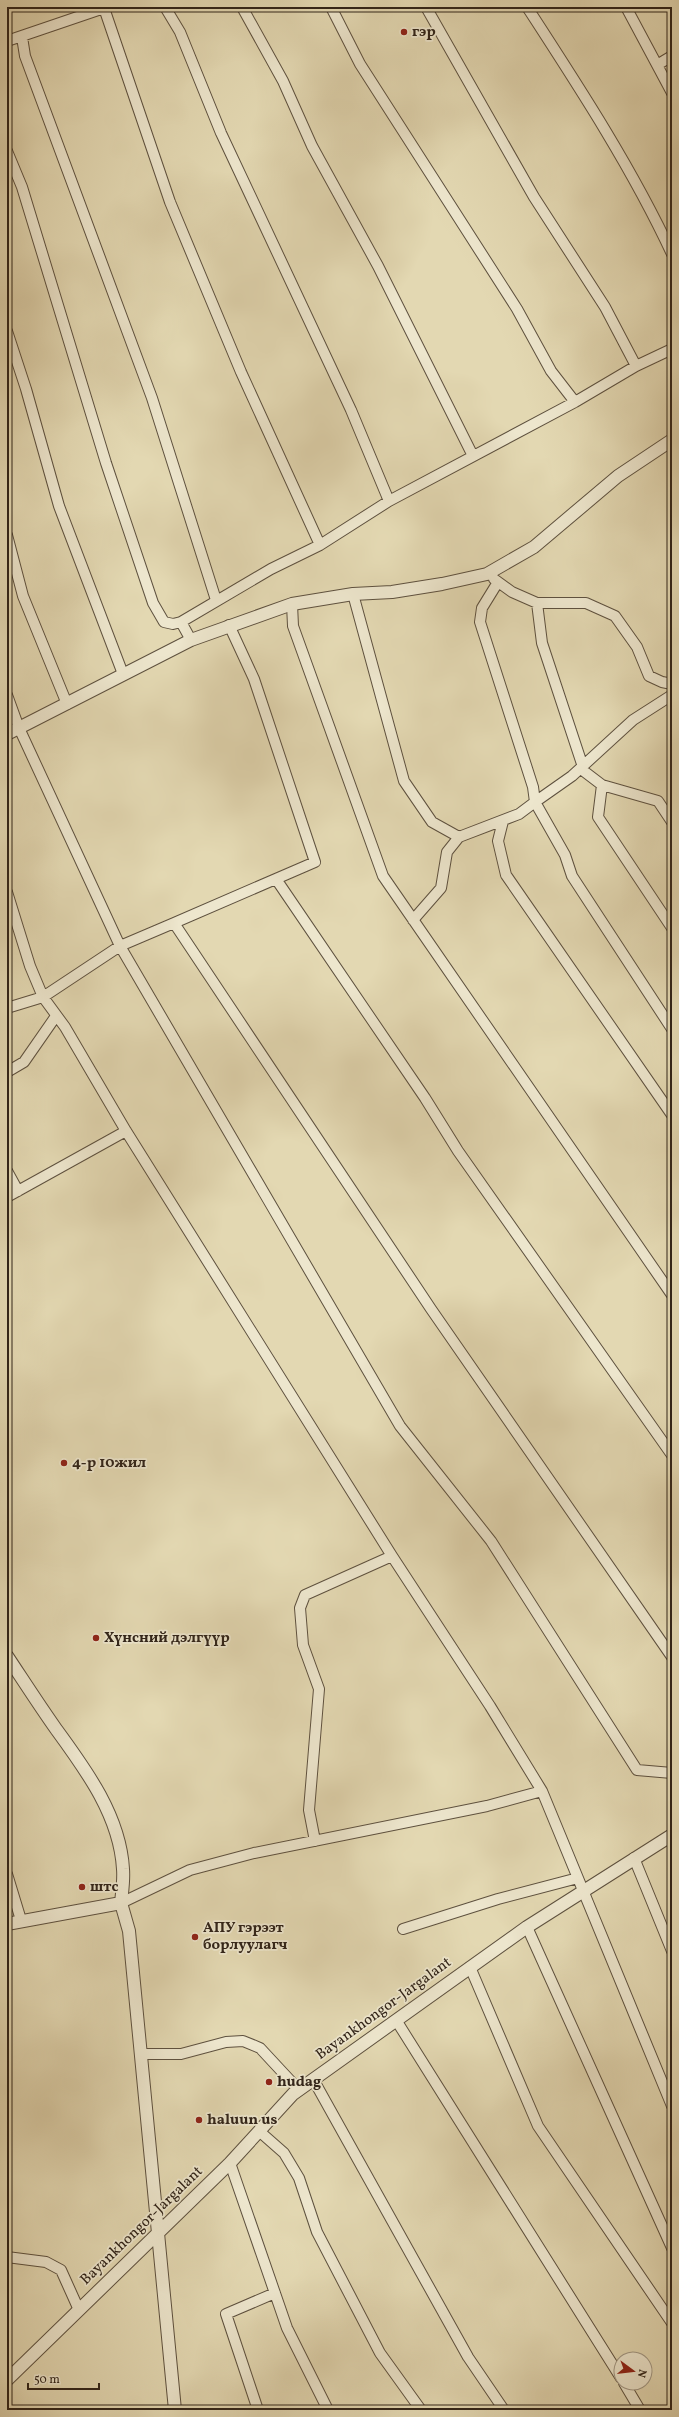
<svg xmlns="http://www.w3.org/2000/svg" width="679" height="2417" font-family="Vollkorn,serif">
  <rect width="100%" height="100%" fill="#e3d8b2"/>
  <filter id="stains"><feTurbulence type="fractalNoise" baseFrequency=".005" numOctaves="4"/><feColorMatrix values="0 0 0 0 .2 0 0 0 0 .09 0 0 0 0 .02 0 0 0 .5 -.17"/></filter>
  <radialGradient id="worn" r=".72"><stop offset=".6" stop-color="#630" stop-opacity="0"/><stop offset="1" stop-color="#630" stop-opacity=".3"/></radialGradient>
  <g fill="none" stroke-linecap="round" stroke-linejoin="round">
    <!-- minor casing -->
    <g stroke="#5e513f" stroke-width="12">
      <path id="minor" d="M165 7 180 32 221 133 351 410 389 501
        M242 7 283 81 312 146 378 266 473 456
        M331 7 360 64 517 309 551 371 575 402
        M426 7 534 197 605 307 636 366
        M527 7C579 87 632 168 672 254
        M626 7 672 93
        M104 8 170 202 241 372 320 545
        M22 37 25 56 152 398 216 600
        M7 41 107 7
        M657 65 672 56
        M7 151 22 187 106 463 153 603 164 622 173 624 181 622
        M7 331 26 389 59 506 123 674
        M7 535 23 596 67 704
        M494 579 512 592 537 603H586L615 616 637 647 649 676 662 682 672 684
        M353 594 404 781 432 822 459 837
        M537 603 542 643 583 767
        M292 604 293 626 383 876 672 1295
        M191 640 181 622 271 569 320 545 389 501 575 402 636 366 672 349
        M7 695 19 728 120 946 400 1426 491 1541 637 1770 672 1773
        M672 695 633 720 572 776 535 802 565 855 572 876 672 1029
        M581 769 602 785 658 801 672 822
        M602 785 598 817 672 928
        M503 821 498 841 506 875 672 1115
        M276 879 425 1098 458 1151 672 1455
        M7 892 30 966 43 997 65 1027 126 1131 392 1556 490 1706 542 1791 672 2106
        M413 920 441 888 447 852 459 837 519 814 535 802 533 787 480 622 482 608 498 582
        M174 923 315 862 254 679 229 625
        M7 1008 43 997 120 946 174 923 431 1309 672 1657
        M7 1072 24 1062 56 1016
        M7 1171 18 1191
        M7 1197 126 1131
        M315 1841 309 1810 319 1689 303 1645 300 1608 305 1595 392 1556
        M634 1858 672 1951
        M7 1874 21 1920
        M121 1903 190 1870 254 1853 487 1806 542 1791
        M527 1927 672 2248
        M403 1929 498 1899 578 1878
        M470 1967 538 2126 672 2323
        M396 2020 621 2378
        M141 2054H181L226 2042 243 2041 260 2048 299 2090
        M313 2079 468 2357 504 2410
        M259 2131 284 2153 299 2178 317 2232 380 2353 421 2410
        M230 2163 287 2328 328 2410
        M7 2257 46 2262 61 2270 79 2310
        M624 2383 640 2410
        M258 2410 226 2314 275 2293"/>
    </g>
    <!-- tertiary casing -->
    <g stroke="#5e513f" stroke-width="14">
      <path id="tertiary" d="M7 734 191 640 292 604 353 594 392 592 442 584 487 574 534 547 618 476 672 440
        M7 1656C23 1680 39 1705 56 1729 86 1770 120 1816 123 1869 124 1880 122 1892 121 1903
        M7 1924 121 1903 129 1931 175 2410
        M7 2380 230 2163 293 2094 527 1927 672 1835"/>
    </g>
    <!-- minor -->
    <use href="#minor" stroke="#ede6cd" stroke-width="10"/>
    <!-- tertiary -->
    <use href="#tertiary" stroke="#ede6cd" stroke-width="12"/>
  </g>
  <!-- markers -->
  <g fill="#8f2418" stroke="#ede6cd" stroke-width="1.5">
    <circle cx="404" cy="32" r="4"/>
    <circle cx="64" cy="1463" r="4"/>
    <circle cx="96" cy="1638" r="4"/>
    <circle cx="82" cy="1887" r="4"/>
    <circle cx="195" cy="1937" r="4"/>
    <circle cx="269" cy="2082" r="4"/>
    <circle cx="199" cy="2120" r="4"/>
  </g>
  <g text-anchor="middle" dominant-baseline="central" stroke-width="3.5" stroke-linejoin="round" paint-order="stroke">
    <!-- poi labels -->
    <g font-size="15" font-weight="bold" fill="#312419" stroke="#ede6cd" text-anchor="start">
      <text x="412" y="32">гэр</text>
      <text x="72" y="1463">4-р 10жил</text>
      <text x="104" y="1638">Хүнсний дэлгүүр</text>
      <text x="90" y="1887">штс</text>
      <text x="203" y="1928">АПУ гэрээт<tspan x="203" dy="17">борлуулагч</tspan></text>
      <text x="277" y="2082">hudag</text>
      <text x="207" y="2120">haluun us</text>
    </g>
    <!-- street labels -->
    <g font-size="15" fill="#312419" stroke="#ede6cd">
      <text transform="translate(384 2009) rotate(-36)">Bayankhongor-Jargalant</text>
      <text transform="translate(142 2226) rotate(-44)">Bayankhongor-Jargalant</text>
    </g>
  </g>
  <!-- margin -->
  <rect width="679" height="2417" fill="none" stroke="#e3d8b2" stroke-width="24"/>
  <rect x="8" y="8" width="663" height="2401" fill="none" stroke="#312419" stroke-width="2"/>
  <rect x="12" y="12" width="655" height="2393" fill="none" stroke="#312419"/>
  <!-- north arrow -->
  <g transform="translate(633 2371) rotate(105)"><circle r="19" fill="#ede6cd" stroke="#a29885"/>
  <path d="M0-3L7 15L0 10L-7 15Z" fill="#8f2418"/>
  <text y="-6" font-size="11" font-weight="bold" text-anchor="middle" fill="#312419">N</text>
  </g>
  <!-- scale -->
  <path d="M28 2383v6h71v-6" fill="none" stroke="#312419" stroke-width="2"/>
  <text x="34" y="2383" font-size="12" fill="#312419" stroke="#ede6cd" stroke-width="3" paint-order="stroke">50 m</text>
  <rect width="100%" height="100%" filter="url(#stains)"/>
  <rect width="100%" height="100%" fill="url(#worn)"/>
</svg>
